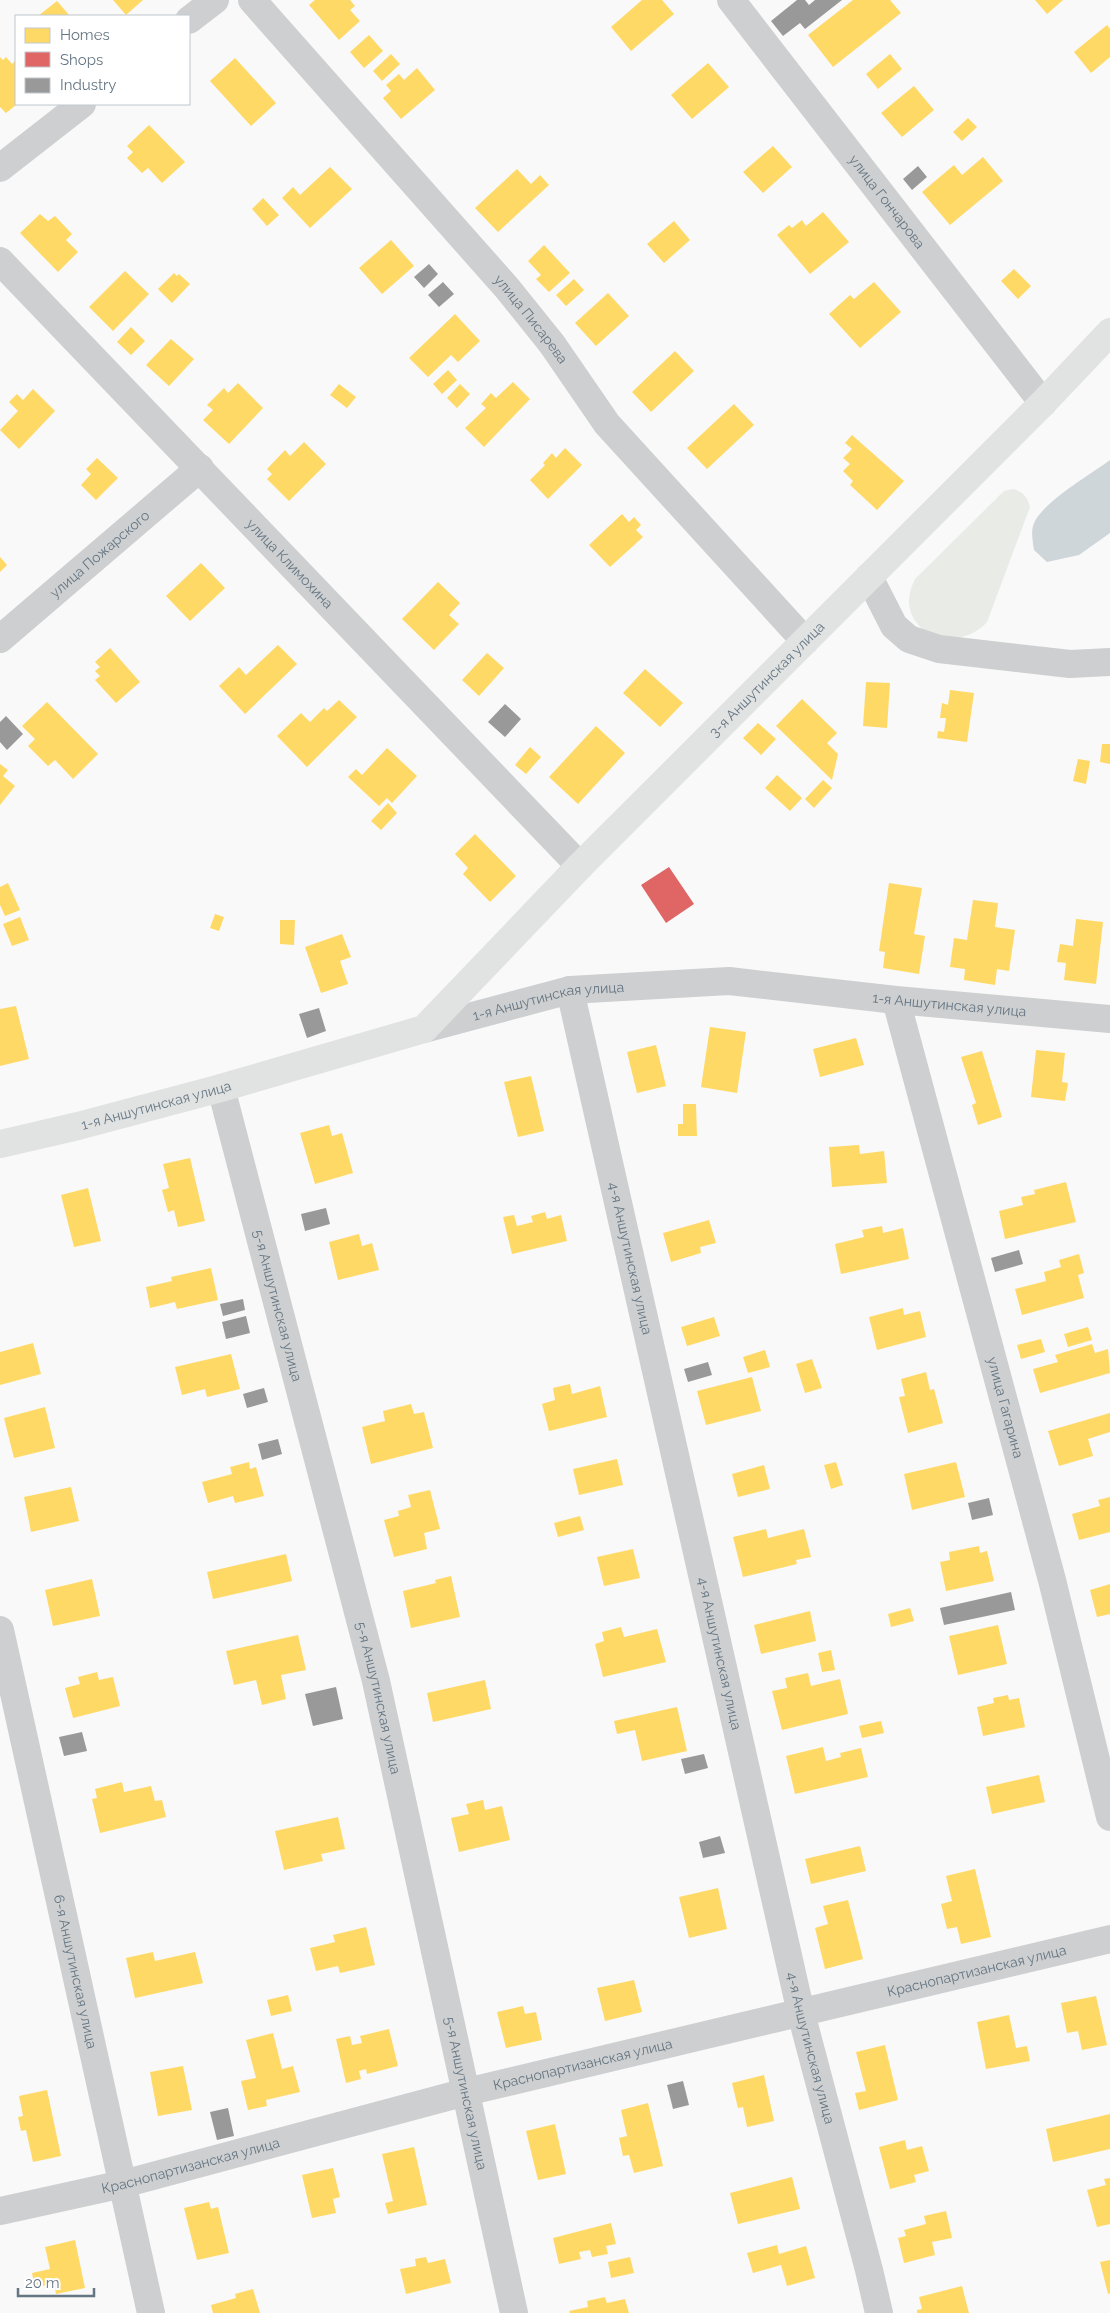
<svg xmlns="http://www.w3.org/2000/svg" width="1110" height="2313" font-family="Raleway,sans-serif">
  <rect width="100%" height="100%" fill="#f9f9f9"/>
  <!-- green -->
  <path fill="#e8ebe6" d="M1013 489C1023 492 1027 496 1030 507L987 622C955 658 889 630 915 579L1004 491Z"/>
  <!-- water -->
  <path fill="#ced6d9" d="M1110 460V533L1079 555 1047 562 1034 550C1033 543 1031 533 1033 526 1039 504 1090 475 1110 460Z"/>
  <!-- homes -->
  <path fill="#ffd966" d="M113 0H143L126 15Z
    M315 0H350L355 6 350 10 360 21 339 40 309 5Z
    M642 0H662L674 14 631 51 611 27Z
    M853 0H890L901 13 833 67 808 35Z
    M1035 0H1063L1047 14Z
    M57 1 70 16H38Z
    M1107 25 1110 29V57L1091 73 1074 52Z
    M369 35 383 51 364 68 350 52Z
    M391 54 400 64 382 81 373 71Z
    M890 54 902 69 878 89 866 74Z
    M0 57 3 60 6 57 12 64 16 60V105L6 113 0 107Z
    M235 58 276 103 251 126 210 81Z
    M708 63 729 87 692 119 671 95Z
    M417 68 435 90 401 119 383 98 391 91 386 85 399 74 404 80Z
    M914 86 934 110 902 137 881 113Z
    M968 118 977 127 962 141 953 132Z
    M149 125 185 162 162 183 148 168 142 173 127 158 133 152 127 146Z
    M773 146 792 167 763 193 743 172Z
    M983 157 1003 181 950 225 922 192 954 165 962 175Z
    M330 167 352 189 310 228 282 198 293 187 300 195Z
    M517 169 531 184 540 175 549 185 498 232 475 208Z
    M263 198 279 215 267 226 252 209Z
    M823 212 849 242 810 274 777 235 789 225 792 228 802 220 806 226Z
    M40 214 48 221 55 216 72 234 66 240 78 252 58 272 20 233Z
    M674 221 690 240 664 263 647 244Z
    M391 240 414 266 382 294 359 268Z
    M544 245 570 273 549 292 536 279 541 275 528 261Z
    M1014 269 1031 286 1018 299 1001 281Z
    M125 271 149 294 113 331 89 307Z
    M174 273 177 276 179 274 190 284 172 303 158 289Z
    M574 279 584 290 566 306 556 295Z
    M874 282 901 312 860 348 829 314 850 295 854 299Z
    M608 293 629 316 596 346 575 323Z
    M455 314 480 341 458 362 451 355 428 377 409 358Z
    M131 327 145 341 131 355 117 342Z
    M171 339 194 359 169 386 146 365Z
    M675 351 694 371 651 412 632 392Z
    M448 370 457 380 442 394 433 384Z
    M513 382 530 399 484 447 465 428 486 408 481 404 491 393 496 398Z
    M238 383 263 408 229 444 203 420 213 410 207 405 224 388 228 393Z
    M339 384 356 397 347 408 330 395Z
    M460 384 470 394 457 408 447 398Z
    M33 389 55 411 19 449 0 430 18 411 9 402 17 394 23 400Z
    M734 404 754 425 707 469 687 448Z
    M852 435 904 481 877 510 850 485 853 481 843 471 850 464 843 458 852 449 845 443Z
    M304 442 326 464 289 501 267 479 272 474 267 469 285 450 290 456Z
    M565 448 582 465 548 499 530 480 545 465 543 463 552 453 556 458Z
    M97 458 118 478 96 500 81 485 91 474 86 469Z
    M622 514 629 522 634 517 641 525 636 530 643 537 610 567 589 545Z
    M0 557 7 565 0 572Z
    M201 563 225 588 190 621 166 596Z
    M438 582 460 603 449 615 459 624 434 650 402 619Z
    M278 645 297 664 245 714 219 686 239 667 246 675Z
    M110 648 140 682 116 703 95 680 100 676 95 671 100 667 95 662Z
    M487 653 504 668 479 696 462 680Z
    M645 669 683 703 660 727 623 693Z
    M866 682 890 683 887 728 863 726Z
    M950 690 974 693 967 742 937 738 938 731 944 732 946 718H940L942 703 948 705Z
    M802 699 837 733 827 743 838 754 832 780 776 726Z
    M339 700 357 717 307 767 277 736 301 713 310 722 324 708 327 711Z
    M47 702 98 754 73 779 55 760 48 766 28 746 35 739 22 726Z
    M758 723 776 739 761 755 743 738Z
    M596 726 625 753 578 804 549 777Z
    M1102 744H1110V764L1100 762Z
    M530 747 541 757 526 774 515 765Z
    M387 748 417 776 392 803 387 798 379 806 348 777 356 769 362 775Z
    M1078 759 1090 761 1086 784 1073 781Z
    M0 764 8 770 3 776 15 786 0 805Z
    M777 775 802 798 790 811 765 788Z
    M823 780 832 788 814 808 805 799Z
    M388 803 397 813 381 830 371 821Z
    M475 834 516 876 490 902 463 874 468 868 455 854Z
    M8 883 20 910 5 916 0 905V887Z
    M889 883 922 888 914 934 925 936 919 974 883 968 885 952 879 951Z
    M973 900 998 903 995 927 1015 930 1009 971 997 969 995 985 964 980 965 969 950 967 954 938 967 940Z
    M215 914 224 917 219 931 210 928Z
    M20 917 29 940 12 946 3 924Z
    M1076 919 1103 922 1096 984 1064 980 1066 963 1057 962 1060 944 1073 946Z
    M280 920H295L294 945 280 944Z
    M342 934 351 957 340 961 348 984 321 993 305 947Z
    M16 1006 29 1059 0 1066V1009Z
    M710 1027 746 1032 737 1093 701 1087Z
    M856 1038 864 1065 820 1077 813 1049Z
    M656 1045 666 1086 637 1093 627 1052Z
    M1036 1050 1065 1053 1062 1082 1068 1083 1065 1101 1031 1097Z
    M982 1051 1002 1117 978 1125 972 1105 976 1103 961 1057Z
    M531 1076 544 1131 518 1137 504 1082Z
    M683 1104H696L697 1136H678V1124H683Z
    M329 1125 332 1136 342 1133 353 1173 315 1184 300 1133Z
    M859 1145 860 1154 884 1151 887 1183 832 1187 829 1147Z
    M190 1158 205 1221 178 1227 174 1210 168 1212 162 1190 169 1188 163 1164Z
    M1066 1182 1076 1222 1005 1239 999 1211 1023 1205 1021 1197 1035 1194 1034 1190Z
    M88 1188 101 1241 74 1247 61 1195Z
    M545 1212 547 1219 561 1215 567 1241 512 1254 503 1217 514 1215 517 1226 533 1222 531 1216Z
    M709 1220 716 1243 700 1247 701 1253 671 1262 663 1233Z
    M882 1226 883 1233 903 1228 909 1259 841 1274 835 1244 864 1237 862 1230Z
    M359 1234 362 1246 372 1243 379 1270 338 1280 329 1242Z
    M1079 1254 1084 1273 1078 1275 1084 1298 1022 1315 1015 1289 1046 1281 1044 1272 1061 1267 1059 1260Z
    M211 1268 218 1300 177 1309 175 1302 150 1308 146 1287 172 1281 171 1277Z
    M903 1308 904 1315 920 1311 926 1337 877 1350 869 1317Z
    M714 1317 720 1336 687 1346 681 1327Z
    M1088 1327 1092 1340 1068 1347 1064 1334Z
    M1041 1339 1045 1352 1021 1359 1017 1345Z
    M33 1343 41 1374 0 1385V1352Z
    M1092 1344 1095 1353 1108 1349 1110 1373 1040 1393 1033 1369 1058 1362 1055 1355Z
    M765 1350 770 1367 748 1373 743 1357Z
    M231 1354 240 1389 207 1397 205 1389 182 1395 175 1367Z
    M812 1359 822 1388 805 1393 796 1364Z
    M926 1372 930 1390 934 1389 943 1423 908 1433 899 1397 905 1396 901 1379Z
    M752 1377 761 1411 706 1425 697 1391Z
    M570 1384 572 1394 600 1386 607 1417 549 1431 542 1404 555 1400 553 1388Z
    M411 1404 414 1414 424 1412 433 1448 371 1464 362 1427 385 1421 383 1411Z
    M45 1407 55 1448 14 1458 4 1418Z
    M1110 1413V1432L1088 1439 1093 1456 1059 1466 1048 1431Z
    M617 1459 623 1485 579 1495 573 1469Z
    M249 1462 250 1469 256 1467 264 1496 235 1503 233 1496 208 1503 202 1482 232 1474 230 1467Z
    M836 1462 843 1485 831 1489 824 1465Z
    M956 1462 965 1497 912 1510 904 1474Z
    M764 1465 770 1489 738 1497 732 1474Z
    M71 1487 79 1521 31 1532 24 1497Z
    M430 1490 440 1529 424 1533 427 1549 394 1557 384 1520 399 1516 398 1511 411 1507 408 1495Z
    M1110 1497V1532L1079 1540 1072 1514 1100 1506 1098 1500Z
    M580 1516 584 1530 558 1537 554 1523Z
    M766 1529 768 1538 804 1529 811 1557 796 1560 797 1564 743 1577 733 1537Z
    M979 1546 980 1553 987 1551 994 1581 946 1591 940 1562 950 1560 949 1552Z
    M633 1549 640 1578 604 1586 597 1557Z
    M286 1554 292 1581 213 1599 207 1572Z
    M451 1576 460 1617 411 1628 403 1591 436 1583 435 1580Z
    M92 1579 100 1616 53 1626 45 1590Z
    M1110 1584V1614L1097 1617 1090 1590Z
    M910 1608 914 1621 891 1627 888 1614Z
    M810 1611 816 1641 761 1654 754 1625Z
    M998 1625 1007 1664 958 1675 949 1636Z
    M621 1627 624 1637 657 1629 666 1662 603 1677 595 1644 604 1641 602 1632Z
    M298 1635 306 1670 281 1675 286 1699 262 1705 256 1680 234 1685 226 1651Z
    M831 1650 835 1670 822 1672 818 1653Z
    M97 1672 99 1680 113 1677 120 1706 73 1718 65 1688 80 1684 78 1677Z
    M808 1673 811 1686 840 1679 848 1714 782 1730 772 1691 787 1688 785 1678Z
    M485 1680 491 1709 433 1722 427 1693Z
    M1008 1695 1009 1700 1019 1698 1025 1727 983 1736 977 1707 994 1703 993 1698Z
    M677 1707 687 1751 642 1761 635 1730 617 1734 614 1721Z
    M881 1721 884 1733 862 1738 859 1726Z
    M823 1747 826 1761 841 1757 840 1753 861 1748 868 1777 795 1794 786 1756Z
    M1039 1775 1045 1802 992 1814 986 1787Z
    M122 1782 124 1792 151 1786 155 1801 162 1800 166 1817 100 1833 92 1799 97 1798 95 1789Z
    M483 1800 485 1810 502 1806 510 1840 459 1852 451 1818 469 1814 466 1804Z
    M338 1817 345 1849 321 1854 323 1861 284 1870 275 1831Z
    M860 1846 866 1871 811 1884 805 1859Z
    M975 1869 991 1937 961 1944 957 1927 947 1929 941 1904 952 1901 946 1876Z
    M718 1888 727 1929 689 1938 679 1897Z
    M848 1900 863 1959 825 1969 815 1928 828 1924 823 1906Z
    M366 1927 375 1965 340 1973 338 1966 316 1971 310 1948 335 1942 333 1935Z
    M153 1952 155 1961 195 1952 203 1983 135 1998 126 1958Z
    M634 1980 642 2012 605 2021 597 1988Z
    M288 1995 292 2011 271 2016 267 2000Z
    M1096 1996 1107 2045 1082 2050 1078 2031 1067 2033 1061 2003Z
    M523 2006 525 2014 536 2012 542 2040 506 2048 497 2012Z
    M1009 2015 1016 2048 1027 2046 1030 2061 986 2069 977 2022Z
    M389 2029 398 2066 367 2074 366 2069 359 2071 361 2079 346 2083 336 2039 350 2036 352 2045 362 2043 360 2036Z
    M273 2033 282 2069 293 2066 300 2092 266 2100 267 2106 248 2110 241 2081 256 2078 246 2040Z
    M885 2045 898 2100 859 2110 855 2093 866 2091 856 2052Z
    M183 2066 192 2110 158 2116 150 2072Z
    M764 2075 774 2121 747 2127 743 2107 738 2108 732 2083Z
    M47 2090 61 2156 33 2162 26 2130 21 2131 18 2117 23 2116 19 2096Z
    M648 2103 663 2166 634 2173 629 2155 623 2156 619 2138 627 2136 621 2110Z
    M1110 2114V2149L1053 2162 1046 2129Z
    M555 2124 566 2174 538 2180 526 2131Z
    M905 2140 907 2150 922 2146 929 2171 914 2175 916 2182 890 2189 879 2147Z
    M414 2147 427 2205 388 2214 385 2203 393 2201 382 2154Z
    M333 2168 340 2197 333 2199 336 2213 312 2218 302 2175Z
    M792 2177 800 2209 738 2224 730 2193Z
    M1110 2178V2224L1097 2227 1087 2190 1106 2185 1104 2179Z
    M209 2202 211 2209 218 2207 229 2253 197 2260 184 2208Z
    M946 2211 952 2238 932 2242 935 2255 904 2263 898 2238 906 2236 904 2230 926 2224 924 2216Z
    M611 2223 616 2244 606 2246 608 2254 592 2257 590 2250 579 2252 581 2259 559 2264 553 2238Z
    M75 2240 85 2288 56 2294 54 2283 35 2288 32 2273 50 2269 45 2247Z
    M777 2245 779 2254 806 2246 815 2278 787 2286 781 2265 753 2273 747 2253Z
    M426 2257 428 2263 445 2259 451 2283 406 2294 400 2269 416 2266 415 2259Z
    M630 2257 634 2273 611 2278 608 2262Z
    M1110 2260V2293L1108 2294 1100 2262Z
    M962 2286 969 2313H917V2310L922 2309 919 2297Z
    M253 2289 260 2313H213L211 2305 236 2298 235 2294Z
    M605 2297 607 2303 625 2299 629 2313H570L569 2311 588 2307 587 2301Z"/>
  <!-- shops -->
  <path fill="#e06666" d="M669 867 694 904 666 923 641 885Z"/>
  <!-- industry -->
  <path fill="#999" d="M797 0H805L809 5 815 0H842L805 29 800 23 783 36 771 21Z
    M918 166 927 177 912 190 903 179Z
    M429 264 438 274 424 288 414 277Z
    M443 282 454 294 439 307 428 295Z
    M505 704 521 719 505 737 488 722Z
    M6 716 23 734 7 750 0 742V722Z
    M319 1008 326 1031 307 1038 299 1014Z
    M326 1208 330 1224 305 1231 301 1214Z
    M1019 1250 1023 1264 995 1272 991 1258Z
    M243 1299 245 1310 223 1316 220 1304Z
    M246 1316 250 1333 226 1339 222 1322Z
    M708 1362 712 1375 688 1382 684 1369Z
    M264 1388 268 1402 247 1408 243 1394Z
    M278 1439 282 1454 262 1460 258 1444Z
    M989 1498 993 1515 972 1520 968 1503Z
    M1011 1592 1015 1610 944 1625 940 1608Z
    M336 1687 343 1719 313 1726 305 1694Z
    M82 1732 87 1751 64 1756 59 1737Z
    M704 1754 708 1768 685 1774 681 1759Z
    M720 1836 725 1853 703 1858 699 1842Z
    M683 2081 689 2105 673 2109 667 2085Z
    M228 2108 234 2136 217 2140 210 2112Z"/>
  <g fill="none" stroke-linecap="round" stroke-linejoin="round">
    <!-- street -->
    <g stroke="#cecfd0" stroke-width="28">
      <path id="s1" d="M252 0 507 288 552 344 607 424 805 641"/>
      <path id="s2" d="M731 0 1043 403"/>
      <path d="M189 20 215 0"/>
      <path d="M0 168 82 104"/>
      <path id="s3" d="M0 261 580 866"/>
      <path d="M869 577 894 626 909 639 939 649 1070 664 1110 662"/>
      <path id="s4" d="M0 639 200 468"/>
      <path id="s5" d="M570 990 801 2013 869 2270 879 2313"/>
      <path id="s6" d="M896 1000 1052 1580 1110 1817"/>
      <path id="s7" d="M424 1029 570 990 729 981 896 1000 1110 1019"/>
      <path id="s8" d="M221 1088 376 1681 514 2313"/>
      <path id="s9" d="M0 1630 151 2313"/>
      <path id="s10" d="M0 2211 123 2184 466 2092 1110 1939"/>
    </g>
    <!-- secondary -->
    <path stroke="#e1e2e2" stroke-width="28" id="s11" d="M0 1144 78 1126 221 1088 424 1029 580 866 1043 403 1110 332"/>
  </g>
  <g text-anchor="middle" dominant-baseline="central" stroke-width="5" stroke-linejoin="round" paint-order="stroke">
    <!-- street labels -->
    <g font-size="14" fill="#657683" stroke="#fff">
      <text stroke="none"><textPath href="#s2" startOffset="255">улица Гончарова</textPath></text>
      <text stroke="none"><textPath href="#s1" startOffset="424">улица Писарева</textPath></text>
      <text stroke="none"><textPath href="#s4" startOffset="131">улица Пожарского</textPath></text>
      <text stroke="none"><textPath href="#s3" startOffset="419">улица Климохина</textPath></text>
      <text stroke="none"><textPath href="#s11" startOffset="929">3-я Аншутинская улица</textPath></text>
      <text stroke="none"><textPath href="#s7" startOffset="128">1-я Аншутинская улица</textPath></text>
      <text stroke="none"><textPath href="#s7" startOffset="532">1-я Аншутинская улица</textPath></text>
      <text stroke="none"><textPath href="#s11" startOffset="161">1-я Аншутинская улица</textPath></text>
      <text stroke="none"><textPath href="#s5" startOffset="275">4-я Аншутинская улица</textPath></text>
      <text stroke="none"><textPath href="#s8" startOffset="225">5-я Аншутинская улица</textPath></text>
      <text stroke="none"><textPath href="#s6" startOffset="422">улица Гагарина</textPath></text>
      <text stroke="none"><textPath href="#s5" startOffset="680">4-я Аншутинская улица</textPath></text>
      <text stroke="none"><textPath href="#s8" startOffset="630">5-я Аншутинская улица</textPath></text>
      <text stroke="none"><textPath href="#s9" startOffset="350">6-я Аншутинская улица</textPath></text>
      <text stroke="none"><textPath href="#s10" startOffset="1006">Краснопартизанская улица</textPath></text>
      <text stroke="none"><textPath href="#s5" startOffset="1085">4-я Аншутинская улица</textPath></text>
      <text stroke="none"><textPath href="#s10" startOffset="601">Краснопартизанская улица</textPath></text>
      <text stroke="none"><textPath href="#s8" startOffset="1035">5-я Аншутинская улица</textPath></text>
      <text stroke="none"><textPath href="#s10" startOffset="196">Краснопартизанская улица</textPath></text>
    </g>
  </g>
  <!-- legend -->
  <rect x="15" y="15" width="175" height="90" fill="#ffffff" stroke="#c1c8cd"/>
  <rect x="25" y="28" width="25" height="15" fill="#ffd966" stroke="#c1c8cd"/>
  <text x="60" y="40" font-size="15" fill="#657683">Homes</text>
  <rect x="25" y="52" width="25" height="15" fill="#e06666" stroke="#c1c8cd"/>
  <text x="60" y="65" font-size="15" fill="#657683">Shops</text>
  <rect x="25" y="78" width="25" height="15" fill="#999999" stroke="#c1c8cd"/>
  <text x="60" y="90" font-size="15" fill="#657683">Industry</text>
  <!-- scale -->
  <path d="M18 2288v8h76v-8" fill="none" stroke="#657683" stroke-width="2.5"/>
  <text x="25" y="2288" font-size="15" fill="#657683" stroke="#ffffff" stroke-width="4" paint-order="stroke">20 m</text>
</svg>
